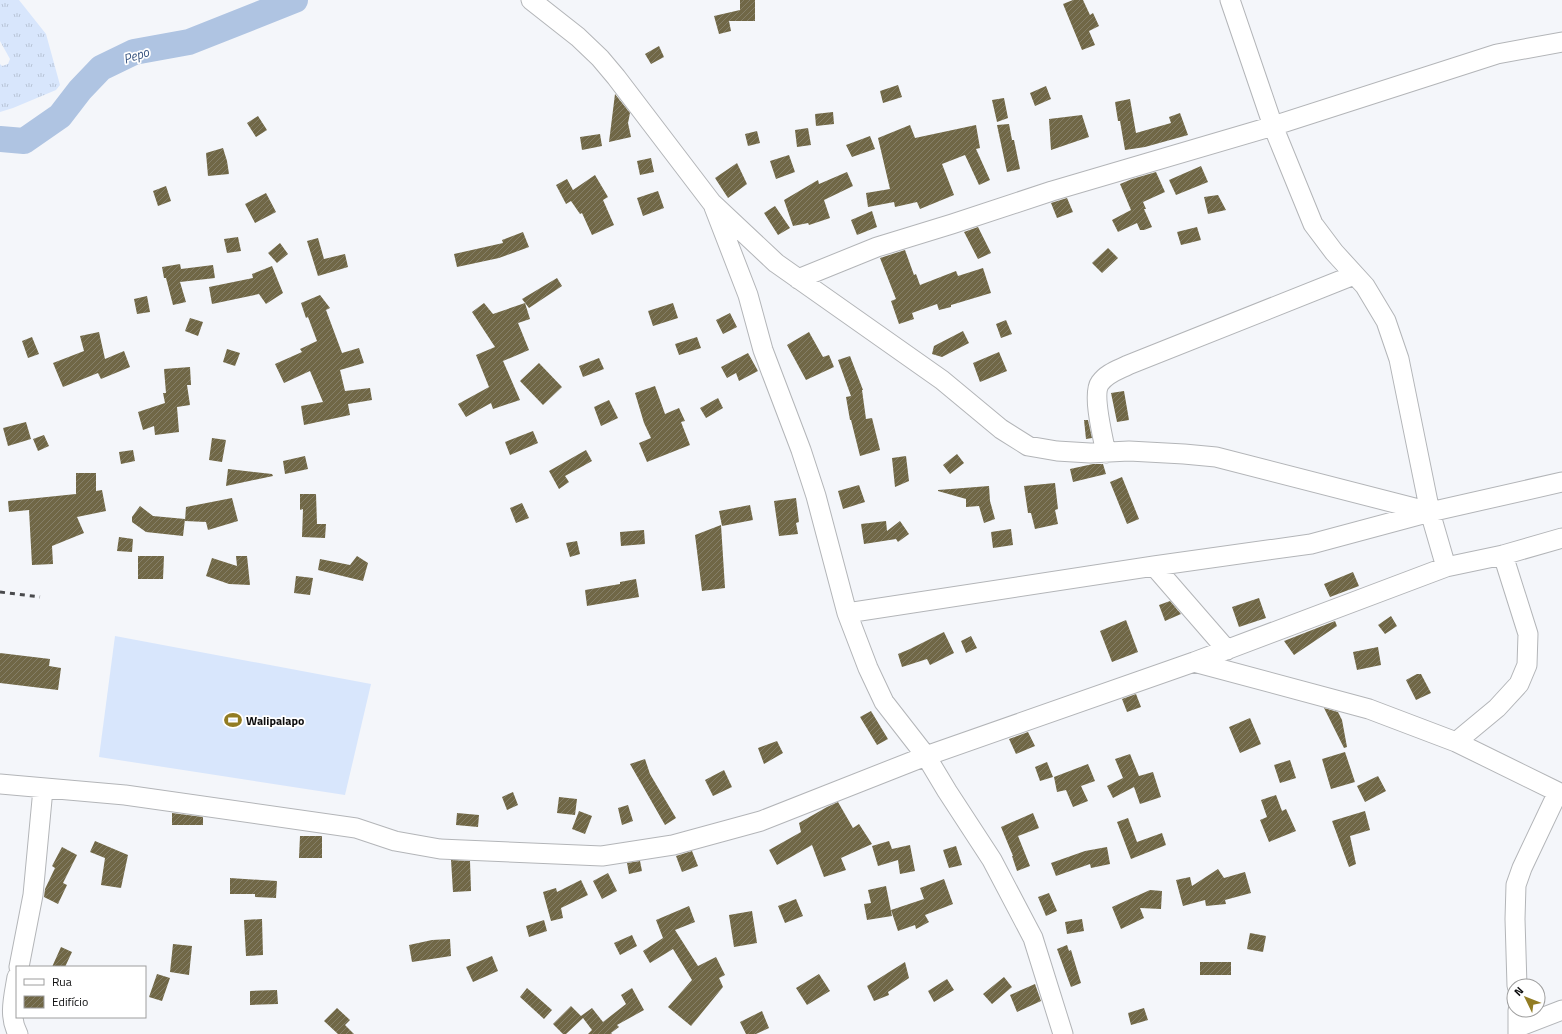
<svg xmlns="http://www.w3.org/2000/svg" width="1562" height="1034" font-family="'Titillium Web',sans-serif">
  <defs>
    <pattern id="grass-tufts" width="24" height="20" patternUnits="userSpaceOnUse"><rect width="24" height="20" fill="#d8e6fc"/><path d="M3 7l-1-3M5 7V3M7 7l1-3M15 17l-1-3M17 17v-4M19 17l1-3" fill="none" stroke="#b8c4d7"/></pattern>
    <pattern id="building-hatch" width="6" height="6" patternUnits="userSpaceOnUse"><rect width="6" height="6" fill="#706746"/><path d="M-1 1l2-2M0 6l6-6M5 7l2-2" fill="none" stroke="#857f68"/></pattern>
  </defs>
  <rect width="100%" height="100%" fill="#f4f6fa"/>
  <!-- grass -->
  <path fill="url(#grass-tufts)" d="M0 0H19L46 34 60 85 56 90 13 108 0 112V64L2 66 8 64 10 59 0 41Z"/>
  <!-- pitch -->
  <path fill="#d8e6fc" d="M115 636 371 684 345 795 99 757Z"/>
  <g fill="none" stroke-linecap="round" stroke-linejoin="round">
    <!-- river -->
    <path stroke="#afc4e2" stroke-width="26" d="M0 139 24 141 60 116 80 90 101 68 134 52 189 42 295 0"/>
  </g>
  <!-- building -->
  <path fill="url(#building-hatch)" d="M740 0H755V21H729L731 31 719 34 714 16 740 10Z
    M1073 0H1083L1090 15 1093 13 1099 26 1089 31 1095 45 1082 50 1063 4Z
    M659 46 664 57 651 64 645 54Z
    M898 85 902 97 883 103 880 91Z
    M1046 86 1051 99 1035 106 1030 93Z
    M615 94 630 113 628 123 631 137 609 142Z
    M1004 98 1008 118 997 122 992 100Z
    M1130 99 1136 133 1171 123 1169 117 1180 113 1188 135 1145 147 1125 150 1120 121H1118L1115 102Z
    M833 112 834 124 816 126 815 114Z
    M1082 115 1089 137 1051 150 1049 119Z
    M258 116 267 130 256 137 247 123Z
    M1009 124 1012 140H1014L1020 169 1007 172 997 125Z
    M910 125 915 138 976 125 980 148 976 149 990 180 979 185 965 155 942 164 954 195 920 209 917 202 895 207 894 202 868 207 866 193 890 189 878 138Z
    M808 128 811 145 797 147 795 130Z
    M757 131 760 143 748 146 745 134Z
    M600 134 602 146 582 150 580 137Z
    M870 136 875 149 852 157 846 145Z
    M223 148 227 161 229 174 208 176 206 153Z
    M789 155 795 172 776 179 770 161Z
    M651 158 654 172 640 175 637 161Z
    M737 163 747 184 728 198 715 178Z
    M1201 166 1208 182 1176 195 1169 180Z
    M847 172 853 186 824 200 830 218 809 225 808 223 793 226 784 200 818 180 819 184Z
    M1156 172 1165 192 1143 202 1146 209H1144L1152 227 1144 230H1140L1137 223 1118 232 1112 220 1131 210 1120 184 1132 179Z
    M595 175 608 197 603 200 614 225 592 235 582 213 580 214 571 201 566 204 556 185 567 179 573 190Z
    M166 186 171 201 158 206 153 191Z
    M658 191 664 208 643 216 637 198Z
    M266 193 276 212 255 223 245 204Z
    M1218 195 1226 210 1208 214 1204 197Z
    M1067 198 1073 212 1057 218 1051 203Z
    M775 206 790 228 778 235 764 213Z
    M872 211 877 227 857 235 851 220Z
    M978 227 991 253 978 259 964 232Z
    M1197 227 1201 240 1181 245 1177 232Z
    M523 232 529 247 499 258 457 267 454 254 503 243 502 240Z
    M238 237 241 251 227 253 224 239Z
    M318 238 324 259 345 254 348 267 318 276 307 241Z
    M280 243 288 254 277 263 268 253Z
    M1108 248 1118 258 1102 273 1092 263Z
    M905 250 914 275 916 274 920 285 956 271 958 276 983 268 991 293 951 305V307L939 310 937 304 912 313 914 319 899 324 891 301 896 299 880 258Z
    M180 264 181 269 213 265 215 278 180 282 186 302 173 305 166 278H164L162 267Z
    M272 266 283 293 266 304 259 294 212 304 209 287 253 278 252 274Z
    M557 278 562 286 529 308 522 299Z
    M320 295 330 308 326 310 342 353 359 348 364 363 340 370 345 391 370 388 372 400 348 404 350 415 304 425 301 406 323 402 310 371 284 383 275 364 302 352 300 349 317 341 308 317 306 318 301 303Z
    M147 296 150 312 137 314 134 299Z
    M484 303 493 314 525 303 530 319 518 323 529 350 503 361 520 400 493 409 491 403 466 417 458 404 489 387 476 355 495 347 472 312Z
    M673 303 678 318 653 326 648 311Z
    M730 313 737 327 723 334 716 320Z
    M190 318 203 322 198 336 185 331Z
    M1006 320 1012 334 1001 338 996 324Z
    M963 331 969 343 942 357 932 354 934 346Z
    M99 332 105 359 124 351 130 367 101 379 98 373 63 387 53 363 84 351 80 336Z
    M809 332 823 357 829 355 834 367 806 380 787 345Z
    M32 337 39 354 28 358 22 341Z
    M697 337 701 348 679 355 675 344Z
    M227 349 240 353 235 366 223 362Z
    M999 352 1007 371 980 382 973 363Z
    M748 353 758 371 739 381 736 373 727 378 721 367Z
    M850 356 863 390H862L866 419 872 418 880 450 860 456 851 420H850L846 397 851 396 838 360Z
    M599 358 604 369 583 377 579 366Z
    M539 363 562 387 543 405 520 381Z
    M190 367 191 385H187L190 405 177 407 179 432 155 435 154 426 143 430 138 412 165 403 163 393H166L164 369Z
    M655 386 665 414 679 408 685 421 681 422 690 445 647 462 639 443 651 438 644 423 635 393Z
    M1124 391 1129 420 1117 422 1111 393Z
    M718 398 723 408 706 418 700 408Z
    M609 400 618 418 601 426 594 407Z
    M1084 420H1088L1092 438 1086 439Z
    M26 422 31 439 8 446 3 428Z
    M533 431 538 443 510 455 505 442Z
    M44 435 49 446 38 451 33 439Z
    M212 438 226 440 222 462 209 460Z
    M133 450 135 461 121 464 119 452Z
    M586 450 592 461 565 476 569 482 559 489 549 471Z
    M957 454 964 463 950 474 943 465Z
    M305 456 308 469 285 474 283 461Z
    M906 456 909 481 895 487 892 458Z
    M1093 464H1103L1106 474 1073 482 1070 469Z
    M228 469 272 474 273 476 226 486Z
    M76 473H96V491L102 490 106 511 77 517 84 533 52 546 53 564 32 565 29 510 9 512 8 501 76 494Z
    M1122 477 1139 519 1127 524 1110 482Z
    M1055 483 1058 509 1055 510 1058 524 1035 529 1031 513H1028L1024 486Z
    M859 485 865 502 843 509 838 491Z
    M989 486 990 501 995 519 984 523 979 506 966 507V499L938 491V490Z
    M300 494H316L317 524H326L325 538 302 537 303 509 300 510Z
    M232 498 238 521 208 530 206 522 185 521 186 507Z
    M796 498 799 522 796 523 798 534 779 536 774 501Z
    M522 503 529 518 516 523 510 508Z
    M750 505 753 520 722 526 719 511Z
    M140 506 153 516 185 519 183 536 146 532 132 522V517Z
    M886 521 887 531 900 521 909 534 898 542 896 539 864 544 861 524Z
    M721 525 725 588 702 591 695 535Z
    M1011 529 1013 545 993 548 991 532Z
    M644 530 645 544 621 546 620 532Z
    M119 537 133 539 132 552 117 551Z
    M577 541 580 554 570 557 566 543Z
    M138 556H164L163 579H138Z
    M236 556H247L250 585 229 584 206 576 212 558 237 566Z
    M357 556 368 563 363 581 318 570 320 559 350 565Z
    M1353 572 1359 586 1330 597 1324 584Z
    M296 576 313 578 310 595 294 593Z
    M636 579 639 597 587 606 585 590 620 584V582Z
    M1259 598 1266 618 1239 627 1232 607Z
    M1170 601 1181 614 1165 621 1159 605Z
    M1391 616 1397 626 1385 634 1378 625Z
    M1126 620 1138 652 1112 662 1100 631Z
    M1335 621 1337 626 1294 655 1284 641Z
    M944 632 954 653 930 665 927 659 902 667 898 654 910 649Z
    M971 636 977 648 966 653 961 641Z
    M1378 647 1381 665 1357 670 1353 652Z
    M0 653 50 659 49 666 61 668 58 690 0 683Z
    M1417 674H1421L1431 693 1416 700 1406 680Z
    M1136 694 1141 707 1127 712 1122 699Z
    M1324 708 1338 712 1342 720 1347 747 1344 748Z
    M871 711 888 739 877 745 860 717Z
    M1250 718 1261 744 1240 753 1229 727Z
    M1028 732 1035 746 1016 754 1009 739Z
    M777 741 783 753 764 764 758 748Z
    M1345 752 1355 782 1331 789 1322 759Z
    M1130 754 1139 776 1153 772 1161 797 1140 804 1134 787 1113 798 1107 786 1123 778 1115 759Z
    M645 759 650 774 676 818 665 825 630 764Z
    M1290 760 1296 778 1280 783 1274 765Z
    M1047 762 1053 777 1040 781 1035 767Z
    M1088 764 1095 781 1081 786 1088 801 1073 807 1066 790 1057 792 1054 777Z
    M724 770 732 787 713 796 705 780Z
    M1378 776 1386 791 1365 802 1357 786Z
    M513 792 518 805 507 810 502 797Z
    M1276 795 1282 811 1286 809 1296 831 1269 842 1260 820 1267 817 1261 800Z
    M559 797 577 799 575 815 557 813Z
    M838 802 853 828 859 824 872 844 841 858 846 870 824 877 812 845 777 865 769 850 801 832 799 823 827 807Z
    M628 805 633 821 622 825 618 808Z
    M579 811 592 816 585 834 572 829Z
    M1365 811 1370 830 1350 836 1356 864 1349 867 1332 821Z
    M172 813 203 817V825H172Z
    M457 813 479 815 478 827 456 825Z
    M1033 813 1039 828 1018 836 1030 866 1017 871 1012 856H1013L1001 827Z
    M1128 818 1137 842 1162 833 1166 845 1131 859 1117 822Z
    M300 836H322V858H299Z
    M95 841 128 855 121 888 101 885 105 858 90 852Z
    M889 841 892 849 910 845 915 871 900 874 898 860 878 866 872 846Z
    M956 846 962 865 949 868 943 850Z
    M62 847 77 855 63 883 67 885 58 904 44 897 45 889 55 868 52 866Z
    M1107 847 1110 864 1091 868 1090 864 1056 876 1051 863 1085 851Z
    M692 851 698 866 682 872 676 856Z
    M451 860 470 861 471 891 453 892Z
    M640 861 642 871 629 874 627 863Z
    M1218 869 1224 878 1245 872 1251 893 1225 900 1226 904 1206 906 1205 900 1183 906 1176 880 1190 877 1192 886Z
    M608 873 617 891 602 899 593 881Z
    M230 878 277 881 276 898 255 897V894H230Z
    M944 879 953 904 925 915 929 922 916 929 915 925 898 931 891 910 924 899 920 888Z
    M581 880 588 895 561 908 563 918 551 921 543 892 556 888 557 892Z
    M886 886 892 916 867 920 864 904 871 903 868 890Z
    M1150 890 1162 891 1161 909 1140 908 1144 918 1121 929 1112 907Z
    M1049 893 1057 911 1046 916 1038 897Z
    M796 899 803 916 785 923 778 906Z
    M689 906 695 922 675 930 698 966 716 957 725 975 719 978 723 987 691 1026 668 1007 692 980 673 949 650 963 643 951 663 938 656 920Z
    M752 911 757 943 734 947 729 915Z
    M262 919 263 955 246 956 244 920Z
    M1082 919 1084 931 1067 934 1065 922Z
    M544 920 547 931 529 937 526 926Z
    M1250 933 1266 936 1263 952 1247 949Z
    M632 935 637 946 620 955 614 943Z
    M450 939 451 956 412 962 409 945 432 940Z
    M173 944 192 946 189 975 170 972Z
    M1067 945 1069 951 1071 950 1081 983 1071 987 1057 949Z
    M61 947 72 952 65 967H52Z
    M492 956 498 971 473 982 466 967Z
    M905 962 909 978 888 992 889 995 874 1001 867 986Z
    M1200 962H1231V975H1200Z
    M157 974 170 978 162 1001 149 997Z
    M819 974 830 991 807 1005 796 988Z
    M1004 977 1012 987 992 1004 983 994Z
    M947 979 954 990 934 1002 928 991Z
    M1035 984 1041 1001 1017 1012 1010 995Z
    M527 988 552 1010 544 1019 520 997Z
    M632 988 644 1010 617 1025 619 1027 611 1033 612 1034H588L592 1030 583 1018 566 1034H563L553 1024 571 1006 581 1016 592 1008 603 1022 626 1004 621 995Z
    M277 990 278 1004 250 1005V991Z
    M337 1008 350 1020 345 1025 354 1034H338L324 1021Z
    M1144 1008 1148 1020 1131 1025 1128 1013Z
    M762 1011 769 1028 756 1034H746L740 1022Z"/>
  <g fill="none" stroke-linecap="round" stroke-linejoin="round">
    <!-- minor casing -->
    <g stroke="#b3b5b8" stroke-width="21">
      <path id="minor" d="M531 0 578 37 600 58 616 77 712 203 776 263 942 380 1001 429 1028 446 1057 451 1090 453 1129 451 1184 454 1216 457 1430 512
        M1230 0 1273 126 1313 224 1334 252 1365 286 1386 321 1399 359 1430 512 1446 567
        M714 207 748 295 763 350 801 450 816 496 847 613 868 668 884 702 926 756 947 791 992 860 1033 938 1063 1034
        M798 279 877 247 952 224 1052 191 1273 126 1497 54 1562 42
        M1106 453C1103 438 1092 394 1100 383 1107 373 1118 370 1128 365L1354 275
        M1154 566 1227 650
        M847 613 1154 566 1311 544 1430 512 1562 482
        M1194 662 1369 709 1456 742 1562 794
        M1456 742 1497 708 1519 684 1527 665 1528 634 1503 555
        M0 784 125 795 356 828 395 841 440 849 602 856 673 845 761 821 926 756 1194 662 1446 567 1503 555 1562 538
        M19 967 33 895 43 789
        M17 977C14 996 8 1016 18 1034
        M1517 986 1515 919 1516 885 1522 868 1558 792
        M1518 1010V1034
        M1518 1027 1562 1010"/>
    </g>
    <!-- minor -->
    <use href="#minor" stroke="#fff" stroke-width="19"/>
    <!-- rail -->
    <path stroke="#494a4c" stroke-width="3" stroke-dasharray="5 5" stroke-linecap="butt" d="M0 592 40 597"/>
  </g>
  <!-- icons -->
  <defs>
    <g id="stadium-bare" transform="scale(1.38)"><path d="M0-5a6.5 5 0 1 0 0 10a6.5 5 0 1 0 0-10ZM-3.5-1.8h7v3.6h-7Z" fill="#927c23" stroke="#fff" stroke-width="2.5" paint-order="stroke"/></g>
  </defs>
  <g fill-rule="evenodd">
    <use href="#stadium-bare" x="233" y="720"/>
  </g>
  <g text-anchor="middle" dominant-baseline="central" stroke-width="3.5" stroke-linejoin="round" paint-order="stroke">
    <!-- poi labels -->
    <g font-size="12" font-weight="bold" fill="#0c0c0d" stroke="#fff" text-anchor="start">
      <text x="246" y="720">Walipalapo</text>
    </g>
    <!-- water labels -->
    <g font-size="13" font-style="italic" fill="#3a5681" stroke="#fff">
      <text transform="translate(136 55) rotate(-18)">Pepo</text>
    </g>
  </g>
  <!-- legend -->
  <rect x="16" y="966" width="130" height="52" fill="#ffffff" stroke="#9e9e9e"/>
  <rect x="24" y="979" width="20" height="6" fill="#ffffff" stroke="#9e9e9e"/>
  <text x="52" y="986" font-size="12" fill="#0c0c0d">Rua</text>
  <rect x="24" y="996" width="20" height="12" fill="url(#building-hatch)" stroke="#9e9e9e"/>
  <text x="52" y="1006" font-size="12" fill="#0c0c0d">Edifício</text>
  <!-- north arrow -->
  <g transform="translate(1526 998) rotate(313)"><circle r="19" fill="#ffffff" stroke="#9e9e9e"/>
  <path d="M0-3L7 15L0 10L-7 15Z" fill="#927c23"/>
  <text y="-6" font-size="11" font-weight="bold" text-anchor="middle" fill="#0c0c0d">N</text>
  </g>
</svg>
